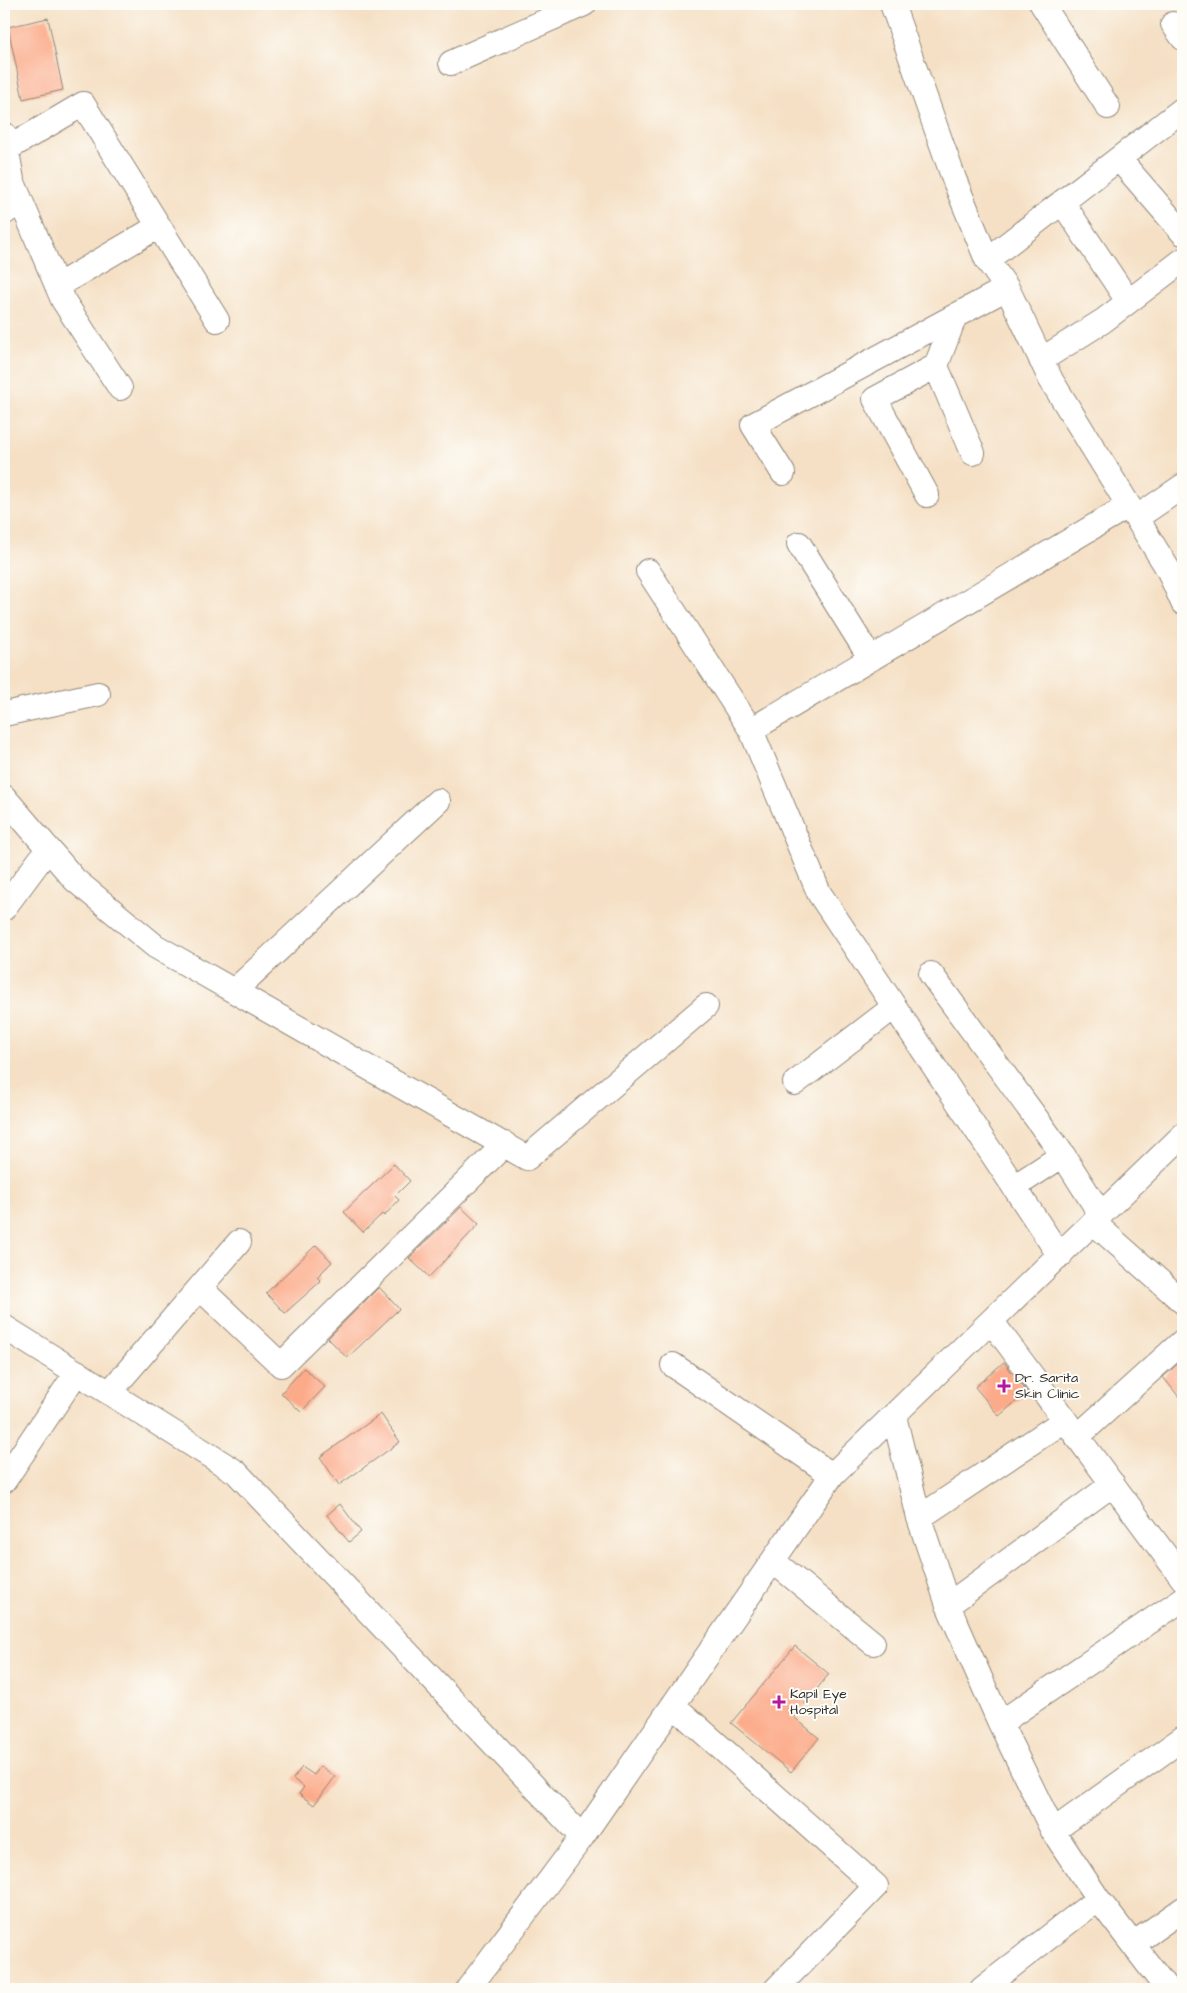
<svg xmlns="http://www.w3.org/2000/svg" width="1187" height="1993" font-family="'Architects Daughter',sans-serif">
  <rect width="100%" height="100%" fill="#fdfcf7"/>
  <filter id="ink" filterUnits="userSpaceOnUse"><feTurbulence type="fractalNoise" baseFrequency=".02" numOctaves="2"/><feDisplacementMap in="SourceGraphic" scale="10" xChannelSelector="R" yChannelSelector="G"/><feConvolveMatrix kernelMatrix="1 2 1 2 8 2 1 2 1" color-interpolation-filters="sRGB"/></filter>
  <filter id="wash" filterUnits="userSpaceOnUse"><feTurbulence type="fractalNoise" baseFrequency=".0096" numOctaves="4" result="noise"/><feDisplacementMap in="SourceGraphic" scale="20" xChannelSelector="R" yChannelSelector="G"/><feGaussianBlur stdDeviation="1.12" result="paint"/><feColorMatrix in="noise" values="0 0 0 0 0 0 0 0 0 0 0 0 0 0 0 0 0 1.4 0 .05"/><feComposite in="paint" operator="in"/></filter>
  <g filter="url(#wash)">
    <rect width="100%" height="100%" fill="#f5e0c5"/>
    <g id="blocks">
      <!-- building -->
      <path fill="#fcab8a" d="M48 18 63 90 23 99 8 27Z
        M394 1164 410 1181 395 1196 399 1200 384 1216 382 1214 363 1232 344 1212Z
        M461 1207 479 1224 429 1277 409 1258Z
        M316 1245 332 1262 317 1277 321 1281 285 1313 266 1293Z
        M379 1287 399 1309 347 1358 328 1338Z
        M1183 1359V1402L1163 1377Z
        M1004 1362 1027 1392 999 1416 975 1387Z
        M304 1368 325 1387 301 1412 281 1393Z
        M381 1414 400 1442 339 1485 320 1457Z
        M340 1504 361 1532 349 1542 327 1515Z
        M795 1646 829 1674 794 1717 819 1738 791 1772 731 1723Z
        M321 1766 335 1777 314 1805 299 1794 304 1787 293 1779 302 1767 314 1775Z"/>
    </g>
  </g>
  <g filter="url(#ink)">
    <use href="#blocks" fill-opacity="0" stroke="#908678" stroke-width="1"/>
    <g fill="none" stroke-linecap="round" stroke-linejoin="round">
      <!-- minor casing -->
      <g stroke="#908678" stroke-width="26">
        <path id="minor" d="M892 4 954 179 987 260 1007 288 1051 380 1168 569 1183 603
          M1042 4 1108 107
          M1173 24 1183 38
          M451 63 584 4
          M4 134 12 180 63 300 120 388
          M7 149 83 104 217 320
          M1119 159 1183 233
          M1062 202 1128 301
          M4 213 21 201
          M987 260 1183 109
          M57 286 159 226
          M1041 360 1103 321 1183 260
          M936 366 955 316
          M783 473 753 425 1007 288
          M927 495 875 399 936 366 973 453
          M1136 518 1183 486
          M799 544 871 659
          M648 571 751 730 1128 506
          M4 714 98 694
          M751 730 819 893 1060 1256
          M4 797 75 880 155 946 527 1158 706 1006
          M4 908 48 849
          M931 974 1063 1155 1101 1215
          M234 991 438 801
          M795 1083 894 1007
          M1014 1187 1063 1155
          M1094 1223 1183 1302
          M200 1288 281 1365 505 1144
          M992 1322 1183 1579
          M4 1327 236 1472 582 1837
          M673 1365 832 1475
          M109 1393 239 1242
          M894 1416 919 1518 948 1605 1000 1723 1053 1831 1098 1899 1167 1989
          M1077 1437 1183 1341
          M4 1481 77 1372
          M919 1518 1065 1420
          M773 1561 873 1643
          M948 1605 1113 1484
          M673 1705 876 1886 776 1989
          M1000 1723 1183 1599
          M1053 1831 1183 1738
          M1133 1944 1183 1909
          M468 1989 582 1837 832 1475 1183 1135
          M982 1989 1098 1899"/>
      </g>
      <!-- minor -->
      <use href="#minor" stroke="#fff" stroke-width="24"/>
    </g>
  </g>
  <!-- markers -->
  <g fill="#b5179e" stroke="#fdfcf7" stroke-width="2">
    <path d="M1001.5 1378.5h5v5h5v5h-5v5h-5v-5h-5v-5h5z"/>
    <path d="M776.5 1694.5h5v5h5v5h-5v5h-5v-5h-5v-5h5z"/>
  </g>
  <g text-anchor="middle" dominant-baseline="central" stroke-width="4" stroke-linejoin="round" paint-order="stroke">
    <!-- poi labels -->
    <g font-size="14" fill="#2b2b2b" stroke="#fdfcf7" text-anchor="start">
      <text x="1015" y="1378">Dr. Sarita<tspan x="1015" dy="16">Skin Clinic</tspan></text>
      <text x="790" y="1694">Kapil Eye<tspan x="790" dy="16">Hospital</tspan></text>
    </g>
  </g>
  <!-- margin -->
  <rect width="1187" height="1993" fill="none" stroke="#fdfcf7" stroke-width="20"/>
</svg>
